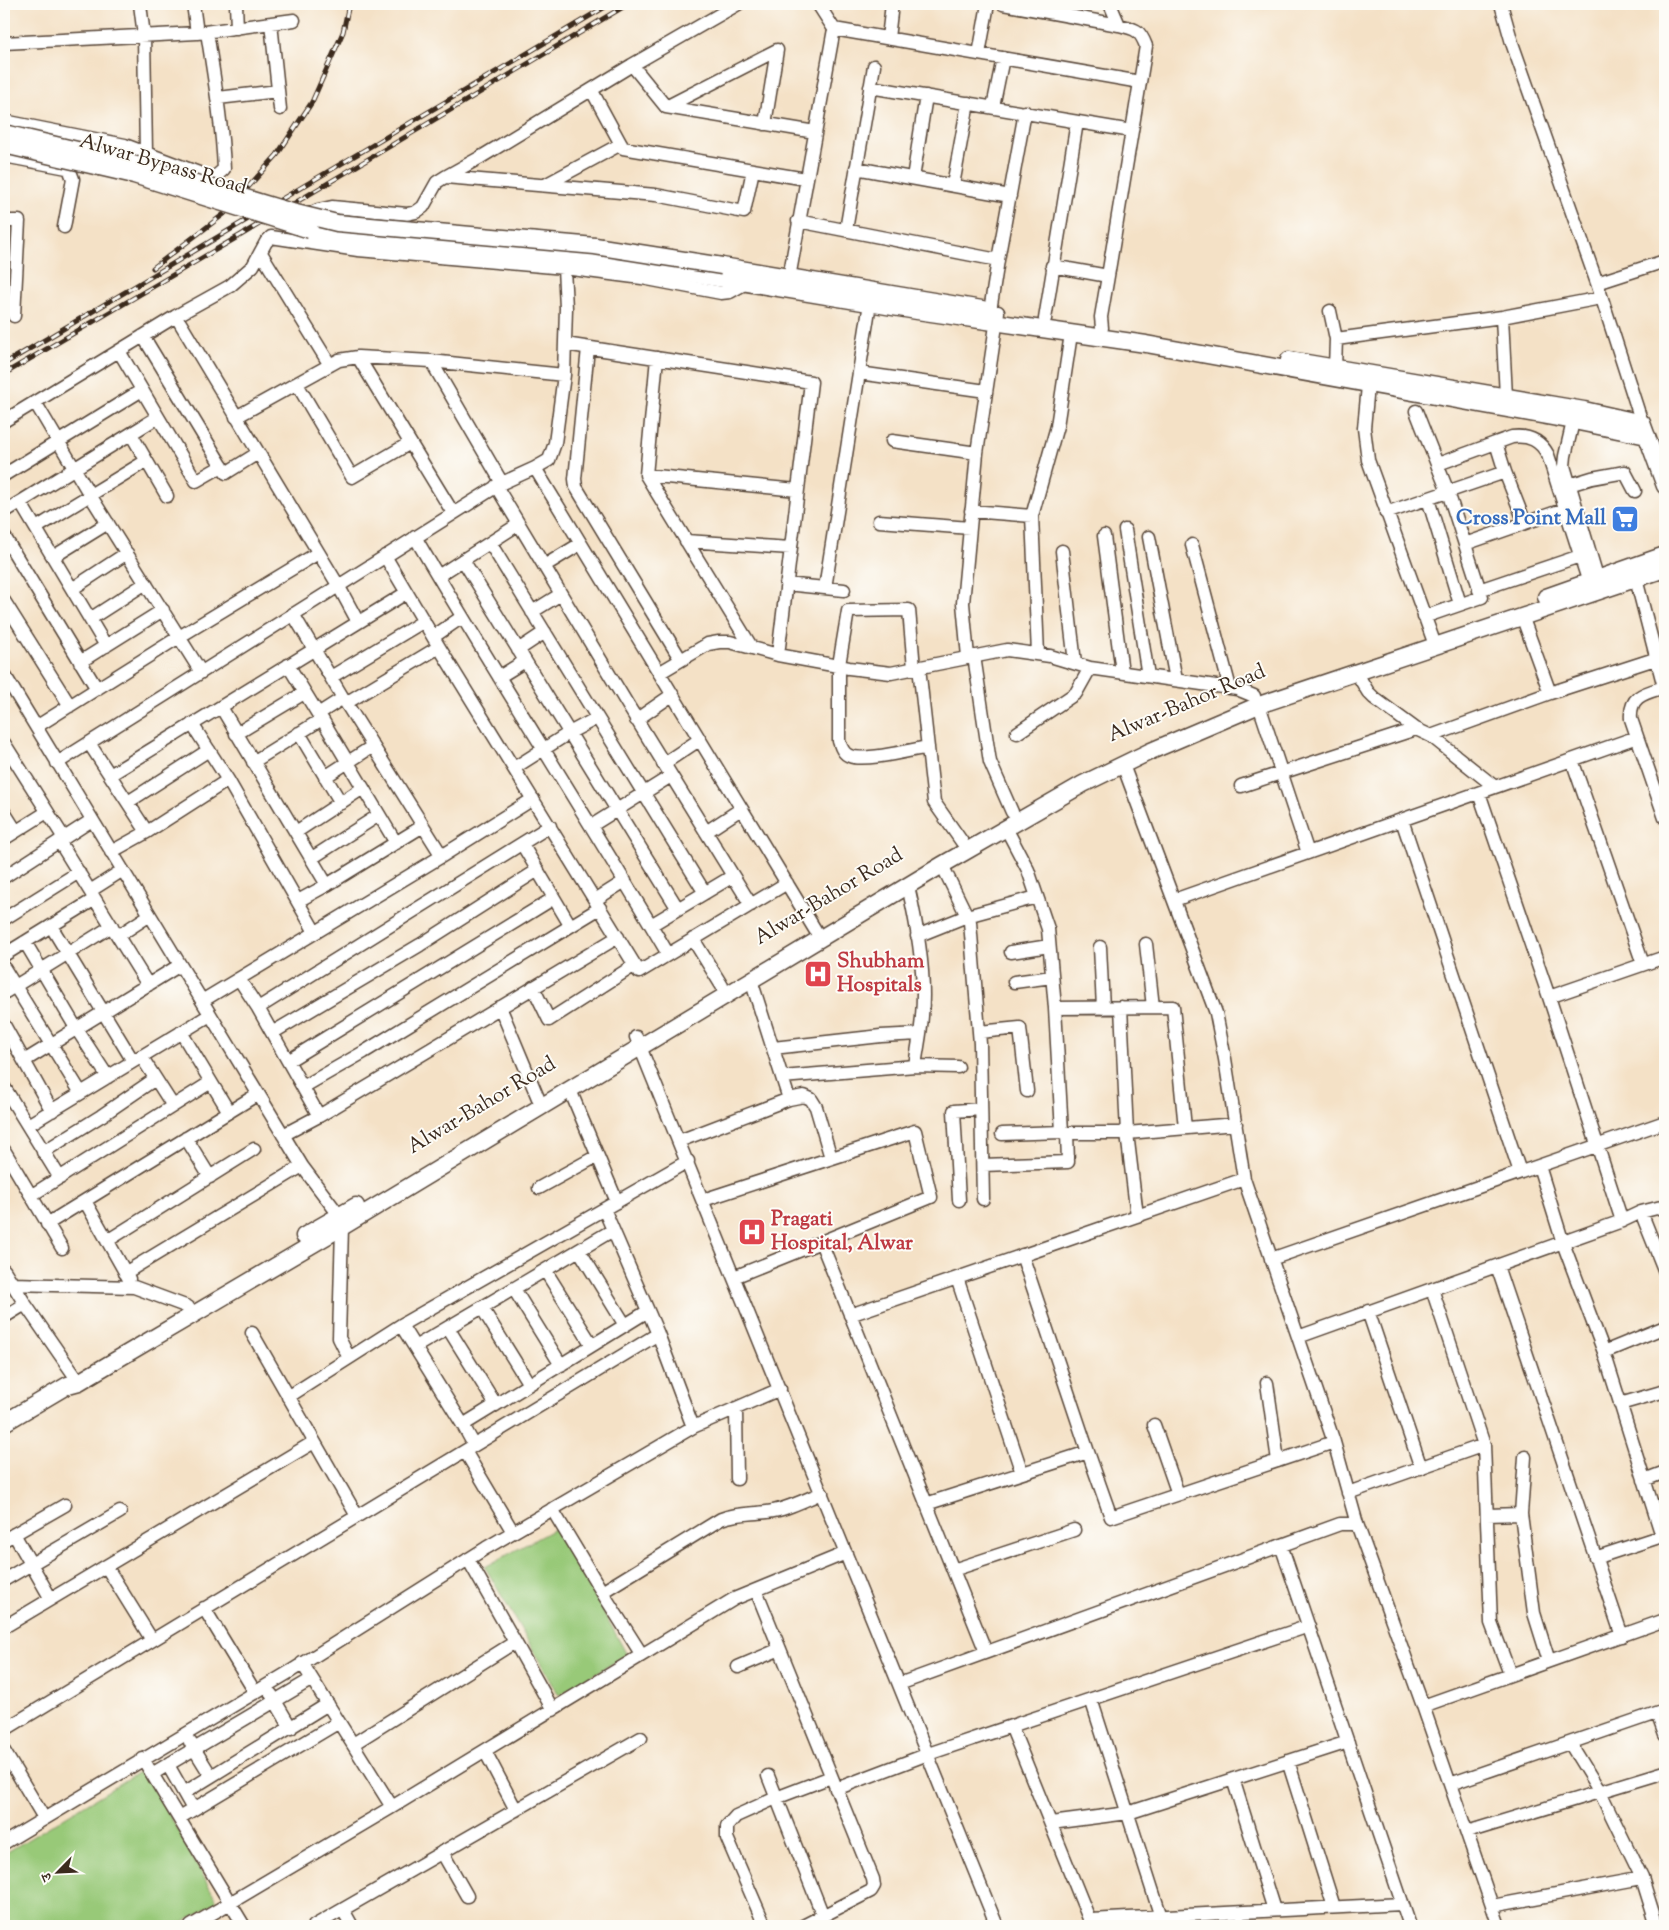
<svg xmlns="http://www.w3.org/2000/svg" width="1669" height="1930" font-family="'Sorts Mill Goudy','Noto Serif Devanagari',serif">
  <rect width="100%" height="100%" fill="#fdfcf7"/>
  <filter id="ink" filterUnits="userSpaceOnUse"><feTurbulence type="fractalNoise" baseFrequency=".02" numOctaves="2"/><feDisplacementMap in="SourceGraphic" scale="10" xChannelSelector="R" yChannelSelector="G"/><feConvolveMatrix kernelMatrix="1 2 1 2 8 2 1 2 1" color-interpolation-filters="sRGB"/></filter>
  <filter id="wash" filterUnits="userSpaceOnUse"><feTurbulence type="fractalNoise" baseFrequency=".0096" numOctaves="4" result="noise"/><feDisplacementMap in="SourceGraphic" scale="20" xChannelSelector="R" yChannelSelector="G"/><feGaussianBlur stdDeviation="1.12" result="paint"/><feColorMatrix in="noise" values="0 0 0 0 0 0 0 0 0 0 0 0 0 0 0 0 0 1.4 0 .05"/><feComposite in="paint" operator="in"/></filter>
  <g filter="url(#wash)">
    <rect width="100%" height="100%" fill="#f4e1c6"/>
    <!-- green -->
    <path fill="#98c978" stroke="#6a7a4b" d="M558 1527 627 1655 559 1695 485 1567Z
      M144 1769 217 1901 178 1926H4V1854Z"/>
  </g>
  <g filter="url(#ink)">
    <g fill="none" stroke-linecap="round" stroke-linejoin="round">
      <!-- minor casing -->
      <g stroke="#574537" stroke-width="15">
        <path id="minor" d="M140 4 144 36 146 153
          M193 4 197 33
          M236 4 237 28
          M818 4 834 29 1140 82
          M1003 4 1119 25
          M1501 4 1512 43 1597 283 1642 423
          M271 23 280 109
          M888 38 892 4
          M4 43 197 33 294 20
          M979 54 988 4
          M632 65 666 107 815 132
          M870 87 1132 131
          M592 91 623 148 806 179
          M218 98 278 91
          M666 107 777 50 765 124
          M993 107 1003 58
          M4 121 125 145 207 176 215 177 224 169C222 123 214 77 207 32
          M4 156 67 168 70 171 73 179 64 227
          M856 168 1010 196
          M445 177 656 195 744 212 753 170
          M913 178 926 96
          M545 185 621 144
          M953 185 968 103
          M303 217 318 210 332 207 407 214 416 212 423 207 437 182 445 177 481 157 632 65 738 4
          M4 221H19L14 316
          M798 221 998 260
          M846 230 874 66
          M261 253 330 365
          M1052 266 1108 276
          M564 268 566 308 564 375 555 443 549 460 535 468 820 938
          M789 278 834 29
          M1597 283 1665 261
          M990 311 998 260 1025 112
          M1330 311 1336 339 1335 368
          M176 316 338 585 358 622
          M1502 317 1506 397
          M1045 319 1077 122
          M1102 328 1101 317 1108 276 1146 46C1140 30 1136 29 1119 25L1110 4
          M143 336 226 473 258 453
          M1336 339 1502 317 1601 298
          M565 344 811 382 778 655
          M588 348 575 479 576 487 681 660
          M119 351 196 481 222 466
          M358 357 453 513
          M657 358 646 475 752 648
          M431 361 502 483
          M859 373 986 391
          M1369 375 1364 428 1368 460 1435 645
          M297 384 352 477 410 443
          M35 402 90 495 201 672
          M1416 411 1448 492 1482 597 1424 617
          M1575 413 1565 456 1564 466 1598 580
          M236 417 339 360 358 357 431 361 564 375
          M4 421 176 316 230 286 253 266 266 242 271 237 358 250 564 268 642 278 721 293 730 292 746 283
          M131 434 167 496
          M892 441 977 453
          M1496 443 1505 472 1525 523
          M1438 464 1512 437C1529 435 1540 440 1548 455L1589 583
          M4 475 142 390
          M646 475 797 490
          M1569 485 1592 478 1625 472 1635 491
          M496 486 629 707 751 905
          M1428 499 1460 604
          M20 502 106 646
          M971 511 1032 516
          M4 512 158 417
          M1386 513 1505 472
          M879 521 970 528
          M36 528 146 461
          M1125 530 1148 676
          M4 536 97 689
          M1104 536 1122 672
          M415 537C497 678 586 814 668 954
          M1149 537 1176 680
          M686 541 791 548
          M490 543 705 893
          M1465 544 1565 509
          M1192 545 1230 688
          M1062 551 1075 663
          M385 556 439 647 639 972 787 883
          M53 557 108 523
          M463 560 678 909
          M544 566 580 544
          M438 576 519 524
          M1636 579 1664 687
          M786 584 844 590
          M825 588 870 303
          M72 589 127 553
          M1479 590 1580 556
          M4 601 70 706
          M532 612 561 594
          M293 614 346 703 442 856
          M1522 616 1550 693
          M90 619 146 583
          M433 637 462 617
          M518 650 545 632
          M1038 654 1032 516 1057 426 1071 334
          M974 656 990 762 1012 812
          M968 657 963 603 977 453 998 312
          M80 662 163 610
          M288 665 318 714 343 698
          M919 667 934 802 962 842
          M914 668 909 610 848 611 839 665V741C841 747 843 754 850 756 864 762 911 750 928 747
          M1356 672 1368 692 1374 698 1416 729 1431 736 1495 787
          M659 673 708 644 719 642H730L778 655 849 668 891 673 1007 650 1050 656 1090 668 1237 689 1254 696
          M4 674 302 1166 339 1215 342 1227 339 1338 349 1358
          M331 677 424 621
          M499 677 525 661
          M1665 687C1646 693 1629 695 1631 719L1665 818
          M346 703 439 647
          M1259 705 1308 853
          M221 707 327 885
          M636 720 672 695
          M192 724 228 780 315 932
          M36 727 179 637 318 553
          M299 733 341 803
          M1017 733 1076 693 1090 668
          M236 734 304 693
          M1431 736 1550 693 1658 658
          M4 743 64 838
          M89 743 147 832
          M1572 760 1643 964
          M253 762 322 719 396 843
          M57 763 502 483 535 468
          M663 764 699 740
          M1123 765 1216 1013 1225 1059 1244 1179 1334 1442 1357 1524
          M514 768 569 733 597 718
          M110 775 406 593
          M325 777 373 746
          M1241 786 1416 729
          M1479 793 1549 997 1622 1221
          M128 802 209 750
          M4 812 16 831
          M1402 820 1520 1172
          M591 826 671 776
          M296 832 363 788
          M706 832 741 809
          M4 839 47 812
          M59 841 148 985
          M522 844 570 925
          M111 852 147 832 228 780
          M312 858 379 815
          M942 865 970 922 980 1044 983 1199
          M4 877 92 820
          M908 886C917 925 926 976 922 1016 921 1033 917 1050 915 1066
          M90 891 123 870
          M595 900 625 881
          M1174 900 1637 737
          M298 901 327 885 423 826
          M4 919 79 872
          M651 925 733 876
          M51 926 133 1061
          M118 936 150 915
          M917 936 967 916 1037 897
          M693 939 722 986
          M25 942 76 1028 108 1077
          M1146 944 1153 1007
          M1100 947 1103 1008
          M1011 952 1049 946
          M4 955 95 899
          M4 968 81 1093
          M239 979 258 1008 319 1116
          M751 980 789 1099 804 1096 811 1099 816 1107 831 1158
          M1014 982 1052 977
          M533 987 549 1020 635 965
          M4 993 112 926
          M1549 997 1665 957
          M202 1001 442 856 533 799
          M500 1007 538 1098
          M1121 1007 1127 1133 1137 1216
          M258 1008 550 826
          M1055 1008 1173 1007 1185 1128
          M4 1025 52 1111
          M181 1032 229 1112
          M979 1032 1020 1028 1027 1091
          M272 1033 420 945 538 870
          M636 1037 997 1926
          M773 1048 881 1036 920 1034
          M141 1056 173 1106
          M24 1061 180 965
          M288 1061 554 898
          M782 1077 915 1066 958 1067
          M4 1087 60 1178
          M303 1087 364 1052 600 908
          M570 1090 617 1202
          M28 1125 210 1015
          M1002 1134 1062 1132 1055 1008 1048 929 1028 870 1006 828
          M283 1135 319 1116 618 937
          M186 1138 210 1177
          M679 1141 789 1099
          M4 1150 62 1248
          M43 1152 101 1116 155 1079
          M983 1165 1068 1162 1067 1133H1127L1236 1124
          M1539 1166 1563 1243 1604 1352 1662 1536
          M539 1188 597 1156
          M32 1195 211 1082
          M703 1200 915 1131 931 1197 821 1242
          M959 1200 954 1111 981 1109
          M85 1201 129 1279
          M604 1209 658 1334 693 1427
          M1641 1212 1665 1206
          M47 1224 258 1094
          M107 1241 254 1149
          M579 1250 625 1325
          M1022 1255 1088 1452
          M1271 1259 1665 1122
          M1497 1266 1622 1636
          M4 1270 25 1304 79 1382
          M545 1270 592 1345
          M125 1273 302 1166
          M734 1277 821 1242 986 1652
          M957 1278 1022 1473
          M12 1284 134 1287 188 1307
          M514 1289 561 1365
          M1432 1289 1484 1445 1491 1623 1510 1674
          M482 1308 529 1384
          M1368 1311 1421 1468
          M850 1315 1244 1179
          M4 1317 25 1304
          M401 1325 463 1425 474 1445
          M448 1328 496 1405
          M252 1333 357 1516
          M1298 1337 1622 1221 1641 1212 1665 1272
          M415 1347 613 1230
          M1604 1352 1665 1327
          M1267 1383 1278 1461
          M288 1397 401 1325 688 1161
          M1620 1404 1665 1391
          M736 1408 737 1479
          M463 1425 648 1311
          M1154 1425 1178 1494
          M465 1451 513 1532
          M1525 1457 1521 1514 1534 1613 1549 1661
          M1644 1480 1665 1472
          M1348 1493 1484 1445
          M926 1504 1088 1452 1111 1517 1334 1442
          M552 1509 602 1592
          M1487 1515 1521 1514
          M14 1534 51 1599
          M4 1540 65 1505
          M1281 1545 1410 1926
          M1595 1558 1665 1535
          M106 1566 152 1640
          M953 1570 1074 1530
          M4 1580 120 1512
          M756 1590 873 1879 874 1886 871 1891 803 1926
          M204 1608 255 1692
          M4 1627 314 1442
          M515 1642 553 1710
          M642 1655 602 1592 721 1519C737 1513 751 1514 767 1512 786 1510 804 1500 822 1493
          M302 1663 392 1807
          M738 1667 780 1649
          M899 1684 1340 1524H1357L1423 1706 1499 1926
          M271 1694 291 1728
          M1091 1699 1161 1917
          M1423 1706 1665 1620
          M1657 1713 1665 1735
          M1011 1726 1092 1926
          M4 1730 658 1334
          M190 1742 211 1776
          M1570 1743 1600 1792 1642 1878 1657 1926
          M353 1744 515 1642 468 1559
          M4 1751 44 1818
          M485 1751 516 1810
          M143 1759 244 1926
          M1288 1761 1334 1907
          M168 1765 193 1809
          M152 1774 312 1679
          M768 1776 823 1916
          M1233 1779 1274 1910
          M1450 1784 1665 1710
          M836 1789 928 1754 1309 1626
          M184 1793 328 1704
          M179 1818 339 1722
          M1051 1823 1128 1813 1348 1742
          M1467 1832 1665 1772
          M4 1843 291 1671 486 1548 693 1427 780 1389
          M442 1852 467 1896
          M1492 1906 1642 1878
          M343 1910 352 1926
          M1090 1920 1402 1904
          M191 1926 392 1807 734 1599 846 1553
          M314 1926 641 1738
          M765 1926 727 1838V1826L736 1816 776 1798 831 1777"/>
      </g>
      <!-- major casing -->
      <g stroke="#574537" stroke-width="19">
        <path id="major" d="M310 230 363 238 549 254 632 264 917 311 1146 344 1574 421 1647 436
          M722 266 982 309
          M1289 360 1584 410 1642 423 1665 486
          M1546 597 1665 555
          M304 1236 356 1206
          M4 1423 68 1385 79 1382 94 1373 342 1227 942 865 1083 784 1151 751 1259 705 1665 569"/>
      </g>
      <!-- minor -->
      <use href="#minor" stroke="#fff" stroke-width="12"/>
      <!-- major -->
      <use href="#major" stroke="#fff" stroke-width="16"/>
      <!-- rail casing -->
      <g stroke="#3b2a1e" stroke-width="5">
        <path id="rail" d="M153 268 224 214 277 155 312 102 343 32 349 4
          M4 364 610 4
          M4 374 241 235 628 4"/>
      </g>
      <!-- rail -->
      <use href="#rail" stroke="#fdfcf7" stroke-width="3" stroke-dasharray="9" stroke-linecap="butt"/>
      <!-- major-bridge casing -->
      <g stroke="#574537" stroke-width="19" stroke-linecap="butt">
        <path id="major-bridge" d="M4 133 116 159 292 212 337 223 595 246 722 266
          M4 145 134 175 310 230"/>
      </g>
      <!-- major-bridge -->
      <use href="#major-bridge" stroke="#fff" stroke-width="16"/>
    </g>
  </g>
  <!-- icons -->
  <defs>
    <g id="supermarket-square" transform="scale(1.4375)"><rect x="-9" y="-9" width="18" height="18" rx="4" fill="#3f7fe0" stroke="#fdfcf7"/><path d="M-6-5.5h2.5l.6 2H6L4.5 2H-2.5L-4.4-4H-6ZM-1.5 3.2a1.3 1.3 0 1 0 .1 0ZM3 3.2a1.3 1.3 0 1 0 .1 0Z" fill="#fff"/></g>
    <g id="hospital-square" transform="scale(1.4375)"><rect x="-9" y="-9" width="18" height="18" rx="4" fill="#e0444e" stroke="#fdfcf7"/><path d="M-5-5h3v3.5h4V-5h3V5h-3V1.5h-4V5h-3Z" fill="#fff"/></g>
  </defs>
  <g fill-rule="evenodd">
    <use href="#supermarket-square" x="1625" y="519"/>
    <use href="#hospital-square" x="818" y="974"/>
    <use href="#hospital-square" x="752" y="1232"/>
  </g>
  <g text-anchor="middle" dominant-baseline="central" stroke-width="4" stroke-linejoin="round" paint-order="stroke">
    <!-- street labels -->
    <g font-size="21" fill="#3b2a1e" stroke="#fdfcf7">
      <text transform="translate(163 165) rotate(16)">Alwar Bypass Road</text>
      <text transform="translate(1187 704) rotate(-23)">Alwar-Bahor Road</text>
      <text transform="translate(829 897) rotate(-31)">Alwar-Bahor Road</text>
      <text transform="translate(482 1106) rotate(-31)">Alwar-Bahor Road</text>
    </g>
    <!-- shop labels -->
    <g font-size="21" font-weight="bold" fill="#366cbe" stroke="#fdfcf7" text-anchor="end">
      <text x="1606" y="519">Cross Point Mall</text>
    </g>
    <!-- health labels -->
    <g font-size="21" font-weight="bold" fill="#be3a42" stroke="#fdfcf7" text-anchor="start">
      <text x="837" y="962">Shubham<tspan x="837" dy="24">Hospitals</tspan></text>
      <text x="771" y="1220">Pragati<tspan x="771" dy="24">Hospital, Alwar</tspan></text>
    </g>
  </g>
  <!-- margin -->
  <rect width="1669" height="1930" fill="none" stroke="#fdfcf7" stroke-width="20"/>
  <!-- north arrow -->
  <g transform="translate(58 1872) rotate(246)" stroke="#fdfcf7" stroke-width="4" paint-order="stroke">
  <path d="M0-4L9 19L0 12L-9 19Z" fill="#3b2a1e"/>
  <text y="-8" font-size="14" font-weight="bold" text-anchor="middle" fill="#3b2a1e">उ</text>
  </g>
</svg>
